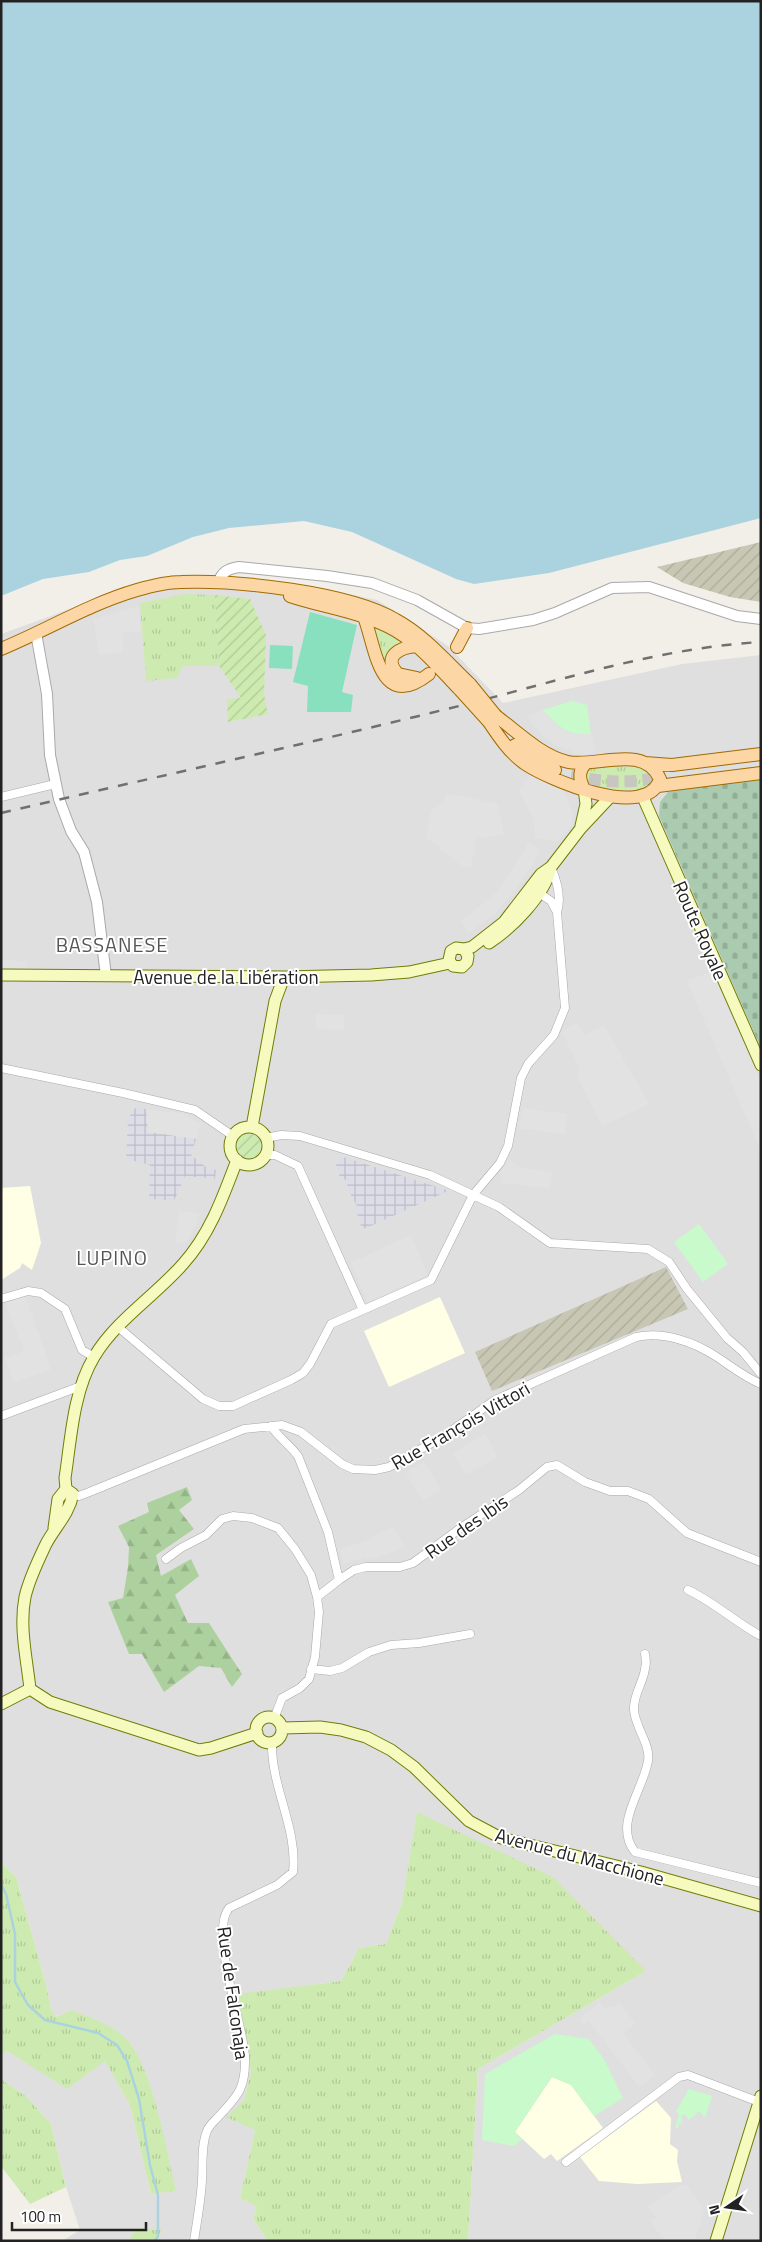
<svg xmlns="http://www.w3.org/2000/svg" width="762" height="2242" font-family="'Titillium Web',sans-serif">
  <defs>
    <pattern id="construction-furrows" width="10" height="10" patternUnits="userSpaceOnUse" patternTransform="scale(1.25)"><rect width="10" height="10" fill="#c7c7b4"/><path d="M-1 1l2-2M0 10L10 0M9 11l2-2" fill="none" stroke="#abab9a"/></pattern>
    <pattern id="grass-tufts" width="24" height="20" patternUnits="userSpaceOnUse" patternTransform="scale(1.25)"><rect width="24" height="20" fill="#cdebb0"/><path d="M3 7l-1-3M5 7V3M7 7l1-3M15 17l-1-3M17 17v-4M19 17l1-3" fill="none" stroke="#b0c997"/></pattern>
    <pattern id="forest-firs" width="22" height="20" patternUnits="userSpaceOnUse" patternTransform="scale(1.25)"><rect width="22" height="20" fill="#add19e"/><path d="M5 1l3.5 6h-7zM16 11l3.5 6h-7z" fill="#95b388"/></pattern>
    <pattern id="cemetery-stones" width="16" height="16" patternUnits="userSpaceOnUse" patternTransform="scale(1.25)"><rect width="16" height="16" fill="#aacbaf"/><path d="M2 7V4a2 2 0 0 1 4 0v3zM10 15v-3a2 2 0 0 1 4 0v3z" fill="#92ae96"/></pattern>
    <pattern id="garden-furrows" width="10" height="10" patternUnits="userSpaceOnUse" patternTransform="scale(1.25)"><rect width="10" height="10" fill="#cdebb0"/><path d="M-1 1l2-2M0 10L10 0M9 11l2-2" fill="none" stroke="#b0c997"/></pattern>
    <pattern id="plaza-grid" width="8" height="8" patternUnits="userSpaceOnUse" patternTransform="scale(1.25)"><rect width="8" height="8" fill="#dddde8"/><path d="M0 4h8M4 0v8" fill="none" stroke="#bdbdc7"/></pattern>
  </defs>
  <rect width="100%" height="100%" fill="#f2efe9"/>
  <!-- residential -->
  <path fill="#e0dfdf" d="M235 579 321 589 377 600 448 646 503 703 682 664 761 655V2241H468L478 2069 646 1971 417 1812 402 1903 386 1944 359 1948 341 1981 238 1995 251 2072 244 2100 255 2130 240 2198 257 2207 253 2219 268 2241H158L161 2230 136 2228 129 2241H62L80 2230 66 2187 51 2124 27 2097 1 2079V2055L7 2051 67 2088 105 2060 130 2105 151 2194 161 2129 72 2010 56 2017 51 2009 46 1985 16 1877 1 1862V634L142 583Z"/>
  <!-- education -->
  <path fill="#ffffe5" d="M30 1186 41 1243 32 1270 22 1263 20 1268 1 1280V1188Z
    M440 1297 465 1353 389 1387 364 1331Z
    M552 2077 571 2085 603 2128 557 2161 551 2154 544 2159 515 2132Z
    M656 2101 671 2118 670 2144 678 2150 677 2161 682 2182 637 2184 599 2181 580 2157Z"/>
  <!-- construction -->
  <path fill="url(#construction-furrows)" d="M761 542V602L730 597 683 583 657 567Z
    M666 1267 688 1309 492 1391 475 1352Z"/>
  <!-- grass -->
  <path fill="url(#grass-tufts)" d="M185 594 215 595 219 666H183L177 678 146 681 140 603Z
    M378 627 402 643 386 674 374 631V628Z
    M596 765 646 768 652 778V783L641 790 594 789 586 783 585 774 588 768Z
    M417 1812 553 1877 646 1971 478 2069 468 2241H268L253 2219 257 2207 240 2198 255 2130 226 2117 244 2100 251 2072 238 1994 341 1981 359 1948 386 1944 402 1903Z
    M1 1862 16 1877 46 1985 51 2009 56 2017 72 2010C91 2018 115 2025 129 2042 153 2071 167 2152 176 2191L151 2194 130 2105 105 2061 67 2089 7 2051 1 2055Z
    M1 2079 27 2097 51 2124 66 2187 30 2204 1 2166Z
    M136 2228 161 2230 158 2241H129Z"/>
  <!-- forest -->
  <path fill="url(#forest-firs)" d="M187 1487 192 1500 179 1510 194 1529 156 1555 161 1576 191 1559 199 1576 175 1595 188 1623H209L242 1674 232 1687 221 1668 199 1666 164 1692 142 1654H129L108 1602 123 1598 128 1567 129 1547 118 1526 149 1512 147 1503Z"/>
  <!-- cemetery -->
  <path fill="url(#cemetery-stones)" d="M761 777V1048L659 816 660 802 668 792 733 780Z"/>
  <!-- park -->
  <path fill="#c8facc" d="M572 701 587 705 591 734C566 736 560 727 543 710Z
    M699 1224 728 1264 703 1282 674 1242Z
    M555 2034 589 2039 604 2059 623 2098 594 2116 571 2085 552 2077 515 2132 522 2139 514 2146 482 2140 485 2074Z
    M689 2089 712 2096 705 2118 699 2111 689 2120 685 2114 681 2116 682 2124 679 2123 678 2128H675L679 2115 676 2111Z"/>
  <!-- garden -->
  <path fill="url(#garden-furrows)" d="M215 595 250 599 266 635 264 695 268 714 228 722 227 699 241 698 219 666Z
    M237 1146a12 12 0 1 1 24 0a12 12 0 1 1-24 0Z"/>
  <!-- pitch -->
  <path fill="#88e0be" d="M310 612 357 625 342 692 353 695 351 712H307L308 686 293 682Z
    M270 645 293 646 292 669 269 668Z"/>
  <!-- parking -->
  <path fill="#e2e2e2" d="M139 606 141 632 123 633V652L99 655 93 619Z
    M543 710 563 730 578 735 591 734 596 752 576 758 571 751 559 747 540 734 527 716Z
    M531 774 562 787 573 814 571 826 556 842 535 838 534 821 519 789Z
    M446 794 497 803 504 834 476 839 471 867H463L426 837 431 811 443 803Z
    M526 842 540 848 536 860 516 889 496 913 468 934 461 921 498 891 526 847Z
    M1 960 27 961 28 970H3Z
    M712 971 761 1083V1151L687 981Z
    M316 1014 344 1015V1030L316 1029Z
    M577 1022 584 1035 604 1025 649 1104 602 1126 578 1078 579 1067 562 1032Z
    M523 1108 567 1114 565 1134 518 1128Z
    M146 1109 183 1114 201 1124 196 1139 148 1132Z
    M509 1158 518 1167 552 1172 550 1188 501 1183 500 1172Z
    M179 1211 199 1214 196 1226 186 1242 175 1243Z
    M411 1235 427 1275 368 1302 350 1263Z
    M25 1295 51 1369 14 1383 5 1358 24 1351 5 1303Z
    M485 1434 498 1456 466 1475 453 1453Z
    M424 1461 441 1490 423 1501 406 1473Z
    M394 1527 405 1547 374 1559 366 1560 365 1557 344 1564 339 1549 373 1539 372 1536Z
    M600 2003 604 2008 614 2007 620 2003 635 2024 623 2033 655 2075 639 2087 589 2021 583 2025 579 2019Z
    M687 2185 704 2209 700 2227 694 2241H665L650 2221 656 2217 648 2207 676 2187Z"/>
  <!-- plaza -->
  <path fill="url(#plaza-grid)" d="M135 1108 146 1109 148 1132 196 1139 191 1155 207 1168 216 1170 215 1179 185 1176 174 1201 149 1199 150 1165 126 1159 128 1119Z
    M340 1156 447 1190 448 1191 364 1229 360 1224 361 1223 356 1212 359 1210 347 1188 348 1187 345 1179 342 1180 338 1173 336 1164Z"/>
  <!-- water -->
  <path fill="#aad3df" d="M1 1H761V518L549 573 474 584 456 579 352 532 304 521 229 528 193 537 147 556 120 560 89 572 43 579 1 596Z"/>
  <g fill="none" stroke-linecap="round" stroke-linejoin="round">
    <!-- stream -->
    <path stroke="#aad3df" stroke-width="2.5" d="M1 1884 6 1894 15 1934V1982L28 2005 45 2020 98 2033 117 2045 127 2061 139 2099 150 2165 158 2195V2236L155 2241"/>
    <!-- primary-tunnel -->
    <path stroke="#c8c6c1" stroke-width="12" stroke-dasharray="12 6" stroke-linecap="butt" d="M571 776C608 783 628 783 665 777"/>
    <!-- minor casing -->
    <g stroke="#a9a9a9" stroke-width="9">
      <path id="minor" d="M1 797 51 785 57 787
        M539 893 551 901 557 912
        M1 1068 123 1093 195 1110 233 1136
        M266 1138 281 1135 300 1136 430 1175 499 1207 550 1243 648 1249 669 1262 687 1289 727 1338 743 1352 761 1374
        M1 1299 28 1291 41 1293 65 1309 82 1350 94 1357
        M363 1310 431 1280 473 1195 500 1163 508 1146 521 1078 528 1064 554 1035 565 1008 557 912C562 897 557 881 551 867
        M118 1327 203 1399 219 1406H233L291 1380 303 1373 310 1364 331 1324 363 1310 298 1166 275 1155H265
        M1 1416 81 1386
        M271 1426C279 1438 290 1445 298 1456L328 1532 339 1580 317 1597
        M73 1494 79 1496 87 1493 244 1429 282 1425 301 1432 342 1464 353 1469 375 1470 389 1467 444 1436 495 1400 636 1337C664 1331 694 1342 717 1357 732 1367 744 1377 761 1384
        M166 1559 181 1548 206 1535 222 1519 233 1516 252 1518 278 1528 295 1549 311 1575 317 1597 319 1612 315 1657 309 1679 300 1688 282 1698 274 1719
        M339 1580 354 1570 366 1567H400L413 1563 462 1527 519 1490 547 1467 557 1465 585 1482 610 1491H628L649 1499 687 1533 761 1562
        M688 1590C714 1602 735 1622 761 1636
        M645 1654C646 1659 646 1665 645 1669 643 1683 633 1695 634 1710 635 1727 651 1745 648 1761 643 1791 613 1824 635 1852L761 1883
        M311 1669 330 1671 342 1668 369 1652 391 1645 419 1643 470 1634
        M566 2162 679 2077 688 2075 759 2102
        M194 2241C197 2221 201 2200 202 2180 203 2165 201 2145 207 2131 209 2125 215 2121 219 2116 239 2095 246 2087 245 2056 243 2024 209 1932 229 1908L277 1885 293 1872C298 1829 271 1787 272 1743"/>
    </g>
    <!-- tertiary casing -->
    <g stroke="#a9a9a9" stroke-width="12">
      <path id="tertiary" d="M218 583C222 572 227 569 239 567L327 576 372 583 417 600 467 628 479 629 533 620 555 613 612 588 649 587 737 616 761 619
        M36 633 47 694 50 755 59 799 71 831 84 852 97 902 106 976"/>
    </g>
    <!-- secondary casing -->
    <g stroke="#707d05" stroke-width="13">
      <path id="secondary" d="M642 795 761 1065
        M581 826 586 804 584 789
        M489 943C512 928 545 895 551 867
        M464 949 468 956 467 962 462 967 453 966 449 960 451 951 456 948 464 949 472 947 504 922 541 874 551 867 581 828 610 797
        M1 975 284 977 371 975 409 972 450 963
        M252 1127 275 1001 284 977
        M230 1146a19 19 0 1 1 38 0a19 19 0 1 1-38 0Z
        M54 1528 58 1499 66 1489
        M30 1689C27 1660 19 1627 25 1597 29 1579 38 1561 46 1544 55 1527 69 1514 73 1494L66 1489 65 1478C71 1439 73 1392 94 1357 116 1320 155 1296 183 1264 210 1234 223 1197 237 1160
        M30 1689 50 1702 199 1750 211 1748 257 1733
        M1 1704 30 1689
        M256 1730a13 13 0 1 1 26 0a13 13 0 1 1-26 0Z
        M282 1728 320 1727 341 1730 366 1737 391 1750 414 1767 469 1821 501 1838 641 1872 761 1906
        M716 2241 761 2096"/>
    </g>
    <!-- primary casing -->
    <g stroke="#a06b00" stroke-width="14">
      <path id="primary" d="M290 596C323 607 357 611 389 627 417 641 438 667 460 690
        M364 617C376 647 379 713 429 674
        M457 647 467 628
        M1 649C47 630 89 604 137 590 151 586 167 582 181 582 236 580 349 592 396 620 425 636 446 661 470 684
        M417 678 398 674C381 656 401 647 417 646
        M489 722C499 737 509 752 524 763 547 779 647 822 660 779 644 743 596 768 568 762 541 756 518 732 496 716
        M515 745 555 770
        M645 763 672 765 761 754
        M658 786 761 773
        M584 789C579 779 578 771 586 763"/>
    </g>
    <!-- minor -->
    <use href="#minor" stroke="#fff" stroke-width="8"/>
    <!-- tertiary -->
    <use href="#tertiary" stroke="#fff" stroke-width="10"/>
    <!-- secondary -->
    <use href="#secondary" stroke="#f7fabf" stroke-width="11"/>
    <!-- primary -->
    <use href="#primary" stroke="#fcd6a4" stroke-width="12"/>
    <!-- rail -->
    <path stroke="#707070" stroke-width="2.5" stroke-dasharray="10 10" stroke-linecap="butt" d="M1 813C151 778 302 745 451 708 553 683 655 648 761 642"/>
    <!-- primary-bridge casing -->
    <g stroke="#a06b00" stroke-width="14" stroke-linecap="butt">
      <path id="primary-bridge" d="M470 684 496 716
        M460 690 489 722"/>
    </g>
    <!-- primary-bridge -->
    <use href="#primary-bridge" stroke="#fcd6a4" stroke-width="12"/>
  </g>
  <g text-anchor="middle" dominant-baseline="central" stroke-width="4" stroke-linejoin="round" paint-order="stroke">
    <!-- street labels -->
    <g font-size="19" fill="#222" stroke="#fff">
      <text transform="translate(701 930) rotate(66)">Route Royale</text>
      <text x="226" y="976">Avenue de la Libération</text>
      <text transform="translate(460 1425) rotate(-30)">Rue François Vittori</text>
      <text transform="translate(466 1526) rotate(-35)">Rue des Ibis</text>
      <text transform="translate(580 1856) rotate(15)">Avenue du Macchione</text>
      <text transform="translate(234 1993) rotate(82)">Rue de Falconaja</text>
    </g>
    <!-- neighbourhood labels -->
    <g font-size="20" letter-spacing="1" fill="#555" stroke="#fff">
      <text x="112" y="944">BASSANESE</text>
      <text x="112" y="1257">LUPINO</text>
    </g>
  </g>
  <!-- border -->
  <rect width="762" height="2242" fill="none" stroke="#222222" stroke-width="5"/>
  <!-- north arrow -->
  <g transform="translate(727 2207) rotate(257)" stroke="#ffffff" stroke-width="4" paint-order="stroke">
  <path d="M0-4L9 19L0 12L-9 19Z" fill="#222222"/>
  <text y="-8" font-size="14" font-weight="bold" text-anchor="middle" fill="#222222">N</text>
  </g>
  <!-- scale -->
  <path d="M12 2222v8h134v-8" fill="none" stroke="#222222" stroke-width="2.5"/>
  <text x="20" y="2222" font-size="15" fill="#222222" stroke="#ffffff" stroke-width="4" paint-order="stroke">100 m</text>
</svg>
